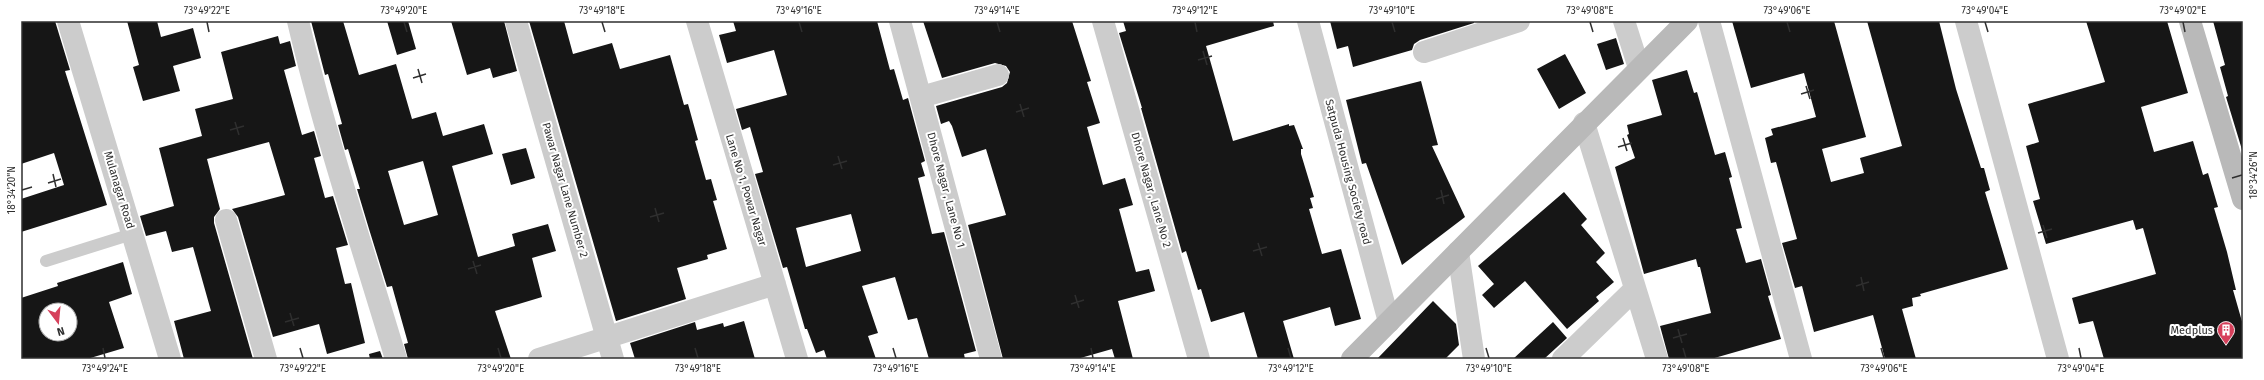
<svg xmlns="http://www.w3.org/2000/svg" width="2264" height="380" font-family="'Fira Sans',sans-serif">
  <rect width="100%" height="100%" fill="#fff"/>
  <!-- building -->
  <path fill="#161616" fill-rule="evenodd" d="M21 21H55L70 70 65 71 107 205 21 232V199L64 185 54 153 21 164Z
    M127 21H157L161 37 193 28 201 58 173 66 180 91 143 101 133 67 139 65Z
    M311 21H343L359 75 396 64 412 119 436 112 443 136 484 124 493 154 452 166 478 257 515 246 512 234 548 224 556 251 532 258 542 297 495 311 511 359H408L404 344 408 343 392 286 387 287 369 229 357 189H360L348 149 345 150 338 125 342 124 328 74 325 75ZM423 161 438 215 404 225 388 171Z
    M387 21H408L416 49 397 55Z
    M451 21H504L517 71 493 78 490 68 467 75Z
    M529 21H564L573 54 612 43 620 69 670 55 684 105 688 104 698 140 695 141 706 180 711 179 717 200 713 201 727 249 707 255 708 259 677 268 686 299 616 321Z
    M733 21H877L890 70 894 69 903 100 908 98 925 161 921 163 925 176 918 178 932 234 944 232 976 351 964 354 965 359H929L917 318 908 320 895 277 862 286 878 333 868 336 876 359H827L824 350 816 353 807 329H805L787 267 783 268 755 174 763 172 750 127 742 130 736 109 787 95 774 50 727 63 719 35 736 31ZM851 214 861 251 806 267 796 228Z
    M923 21H1072L1091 81 1087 82 1100 123 1087 127 1103 185 1125 178 1133 205 1119 209 1136 272 1149 269 1155 291 1118 301 1133 359H1115L1112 349 1077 359H1003L968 225 1006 215 986 149 962 157 952 126 949 121 941 124 936 106 1002 87 1007 83 1010 72 1006 66 995 63 942 78Z
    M1123 21H1273L1274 26 1206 46 1233 141 1289 124V126L1294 125 1303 149H1301V154L1314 197 1310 198 1313 208 1309 209 1322 254 1341 249 1361 319 1335 326 1330 307 1283 321 1294 359H1258L1244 312 1211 322 1201 289 1198 290 1186 251 1182 253 1181 249 1141 108H1142L1119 33 1126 31Z
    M1330 21H1474V23L1420 40 1414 44 1412 50 1353 67 1348 46 1337 49Z
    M1732 21H1834L1866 137 1822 149 1831 182 1864 173 1860 158 1902 146 1867 21H1939L1956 89 1981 168H1984L1990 190 1985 192 2008 269 1920 294 1921 296 1912 298 1913 306 1902 309 1916 359H1885L1873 315 1814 332 1802 286 1795 288 1782 243 1797 239 1776 162 1771 163 1765 138 1773 135 1771 129 1816 117 1804 73 1751 88Z
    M2086 21H2167L2188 93 2141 107 2154 152 2193 141 2203 175 2208 173 2218 207 2214 208 2227 252 2236 290H2233L2243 325V359H2104L2093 321 2079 324 2072 298 2156 274 2143 228 2136 230 2133 220 2046 244 2033 201 2040 199 2026 146 2039 142 2028 104 2105 82Z
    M2213 21H2243V153L2226 97 2228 96 2220 67 2225 65Z
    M278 36 280 44 290 41 296 66 284 70 302 135 314 131 321 156 314 158 325 198 333 196 348 245 336 248 345 284 351 283 365 343 327 354 319 324 273 337 238 217 232 209 285 195 269 142 207 159 220 209 214 217V223L253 359H184L174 321 211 311 193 247 172 252 166 231 146 236 140 216 174 206 159 148 202 136 195 109 233 99 221 52Z
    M1616 38 1624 64 1606 70 1597 44Z
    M1565 54 1586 93 1559 109 1537 69Z
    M1687 70 1694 93 1697 92 1715 155 1725 152 1732 177 1729 178 1742 228 1736 229 1746 263 1761 259 1771 295 1768 296 1781 339 1711 359H1669L1660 326 1711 313 1700 267H1698L1696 259 1644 274 1615 167 1635 158 1627 135 1629 134 1627 125 1662 115 1652 80Z
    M1421 81 1438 145 1432 146 1465 217 1402 265 1366 163 1362 164 1346 100Z
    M526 148 535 178 511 185 502 154Z
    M1564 192 1587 219 1581 225 1605 253 1596 262 1614 282 1596 297 1599 301 1567 329 1525 281 1494 308 1482 295 1494 284 1478 266Z
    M123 262 132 294 109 302 124 348 87 359H21V298L58 286 57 283ZM46 310H70V334H46Z
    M1433 301 1456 324 1459 345 1445 359H1377Z
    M744 321 755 359H635L630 343 695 322 697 330 723 323 724 327Z
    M1553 322 1567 338 1556 348 1544 359H1513Z
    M380 351 383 359H370L369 354Z"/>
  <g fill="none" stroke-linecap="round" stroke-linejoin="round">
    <!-- lane -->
    <path stroke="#ccc" stroke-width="12" d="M46 261 132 234"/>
    <!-- street -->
    <path stroke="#ccc" stroke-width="22" d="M68 21 170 359
      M298 21C325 135 362 246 396 359
      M516 21 613 359
      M697 21 797 359
      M900 21 991 359
      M1103 21 1199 359
      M1308 21 1389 322
      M1624 21 1639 68
      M1709 21 1801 359
      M1966 21 2058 359
      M1424 52 1519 21
      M921 97 998 75
      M1584 123 1657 359
      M226 220 266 359
      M1458 252 1474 359
      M539 359 775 284
      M1563 359 1635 289"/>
    <!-- secondary -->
    <path stroke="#b9b9b9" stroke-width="22" d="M2190 21 2243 199
      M1352 359 1687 21"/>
  </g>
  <!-- ticks -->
  <path fill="none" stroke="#2f2f2f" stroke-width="1.5" d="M207 22 209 32M404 22 407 32M602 22 605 32M799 22 802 32M997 22 1000 32M1195 22 1197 32M1392 22 1395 32M1590 22 1593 32M1787 22 1790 32M1985 22 1988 32M2183 22 2185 32M1203 51 1207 65M1198 60 1212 56M418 69 422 83M413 78 426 74M1806 86 1810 99M1801 94 1814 90M1020 104 1024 117M1016 112 1029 108M235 122 239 135M230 130 244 126M1623 138 1627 151M1618 147 1632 143M838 156 842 169M833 165 847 161M53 174 56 187M2232 178 2242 175M48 183 61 179M22 190 32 187M1441 190 1444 204M1436 199 1449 195M655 208 659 222M650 217 664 213M2043 225 2047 238M2038 233 2052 229M1258 243 1262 256M1253 251 1267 247M473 261 477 274M468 269 481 265M1861 277 1864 291M1856 286 1869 282M1075 295 1079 308M1071 304 1084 300M290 313 294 326M285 322 299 318M1678 329 1682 343M1673 338 1687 334M103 348 105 358M300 348 303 358M498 348 501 358M695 348 698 358M893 348 896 358M1091 348 1093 358M1288 348 1291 358M1486 348 1489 358M1683 348 1686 358M1881 348 1884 358M2079 348 2081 358"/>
  <!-- icons -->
  <defs>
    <g id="building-pin" transform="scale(0.9)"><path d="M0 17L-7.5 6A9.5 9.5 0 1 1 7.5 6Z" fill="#d6405b" stroke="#fff"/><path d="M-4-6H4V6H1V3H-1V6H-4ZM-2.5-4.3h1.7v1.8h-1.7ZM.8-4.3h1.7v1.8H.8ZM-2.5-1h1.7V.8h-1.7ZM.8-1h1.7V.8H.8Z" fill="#fff"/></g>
  </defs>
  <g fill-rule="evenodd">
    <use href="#building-pin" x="2226" y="330"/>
  </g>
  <g text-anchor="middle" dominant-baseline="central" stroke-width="4" stroke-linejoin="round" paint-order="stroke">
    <!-- street labels -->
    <g font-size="11" fill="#2f2f2f" stroke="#fff">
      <text transform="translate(1348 172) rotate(75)">Satpuda Housing Society road</text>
      <text transform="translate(119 190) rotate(73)">Mulanagar Road</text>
      <text transform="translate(565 190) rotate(74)">Pawar Nagar Lane Number 2</text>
      <text transform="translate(746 190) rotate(73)">Lane No 1, Powar Nagar</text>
      <text transform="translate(946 190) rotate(75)">Dhore Nagar , Lane No 1</text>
      <text transform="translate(1151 190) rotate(74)">Dhore Nagar , Lane No 2</text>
    </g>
    <!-- poi labels -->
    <g font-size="11" fill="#2f2f2f" stroke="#fff" text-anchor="end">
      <text x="2213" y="330">Medplus</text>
    </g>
  </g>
  <!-- border -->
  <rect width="2264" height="380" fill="none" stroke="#ffffff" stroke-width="44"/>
  <!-- north arrow -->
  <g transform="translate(58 322) rotate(164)"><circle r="19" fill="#ffffff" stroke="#acacac"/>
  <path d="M0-3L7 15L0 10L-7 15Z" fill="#d6405b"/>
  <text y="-6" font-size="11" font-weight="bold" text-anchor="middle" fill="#2f2f2f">N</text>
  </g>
  <rect x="22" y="22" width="2220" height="336" fill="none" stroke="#2f2f2f" stroke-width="1.5"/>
  <g font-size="10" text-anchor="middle" fill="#2f2f2f">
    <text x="207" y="14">73°49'22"E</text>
    <text x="404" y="14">73°49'20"E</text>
    <text x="602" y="14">73°49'18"E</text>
    <text x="799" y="14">73°49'16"E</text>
    <text x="997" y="14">73°49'14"E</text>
    <text x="1195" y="14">73°49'12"E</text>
    <text x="1392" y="14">73°49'10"E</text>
    <text x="1590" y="14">73°49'08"E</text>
    <text x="1787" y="14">73°49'06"E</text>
    <text x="1985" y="14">73°49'04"E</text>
    <text x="2183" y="14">73°49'02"E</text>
    <text transform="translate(2253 175) rotate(-90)" y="4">18°34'26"N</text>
    <text transform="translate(11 190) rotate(-90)" y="4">18°34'20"N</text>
    <text x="105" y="372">73°49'24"E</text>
    <text x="303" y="372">73°49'22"E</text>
    <text x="501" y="372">73°49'20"E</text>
    <text x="698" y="372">73°49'18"E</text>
    <text x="896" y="372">73°49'16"E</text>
    <text x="1093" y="372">73°49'14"E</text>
    <text x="1291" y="372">73°49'12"E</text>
    <text x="1489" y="372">73°49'10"E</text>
    <text x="1686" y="372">73°49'08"E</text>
    <text x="1884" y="372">73°49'06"E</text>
    <text x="2081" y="372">73°49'04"E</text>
  </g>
</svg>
